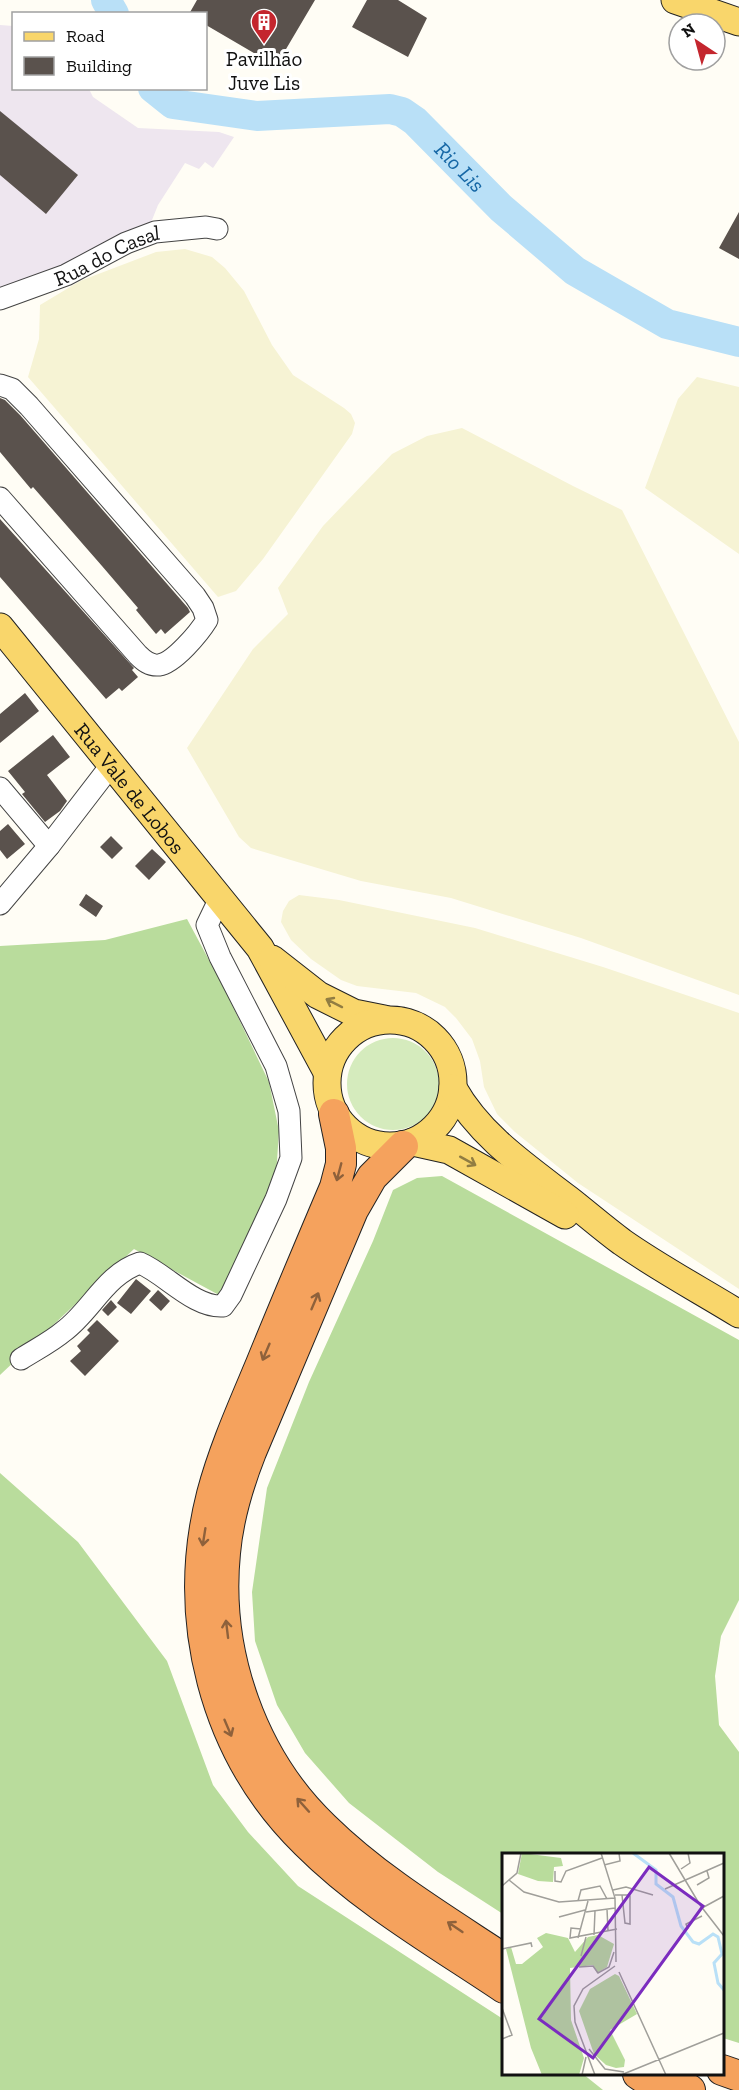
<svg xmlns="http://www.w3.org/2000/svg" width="739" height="2090" font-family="'Zilla Slab',serif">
  <rect width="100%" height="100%" fill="#fffdf5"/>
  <!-- industrial -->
  <path fill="#eee6ef" d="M0 25 13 26 14 88 89 89 93 97 138 128 219 132 234 137 213 168 205 162 199 169 185 163 158 205 150 225 86 260 0 293Z"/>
  <!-- farmland -->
  <path fill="#f6f3d4" d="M185 249 212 257 225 268 244 291 272 345 293 375 344 408 351 414 355 423 352 434 263 559 236 591 218 597 28 377 39 339 40 305 80 281 156 252Z
    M697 377 739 387V554L645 488 678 399Z
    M462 428 573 486 622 510 739 742V995L581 938 451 898 361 881 251 848 239 837 187 748 253 649 288 614 278 588 323 526 392 454 427 436Z
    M299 895 339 900 475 928 603 967 739 1013V1289L578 1183 515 1132 497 1114 484 1087 480 1061 472 1039 456 1018 445 1007 416 993 357 986 341 980 311 959 291 940 281 922 283 911 289 901Z"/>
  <!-- green -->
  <path fill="#d5ebbd" d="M347 1084a46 46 0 1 1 92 0a46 46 0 1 1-92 0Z"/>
  <!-- forest -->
  <path fill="#b9dc9c" d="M187 919 224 988 269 1082 279 1131 276 1176 268 1200 219 1295 134 1249 0 1375V946L105 940Z
    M442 1176 739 1340V1600L721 1636 715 1676 719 1725 739 1752V2043L723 2038 722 1854H504L503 1914 438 1872 349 1803 305 1753 277 1705 255 1641 252 1592 267 1488 309 1382 373 1241 393 1190 417 1178Z
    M0 1473 78 1542 167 1661 213 1785 248 1832 298 1886 503 2019 504 2074H583L603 2090H0Z"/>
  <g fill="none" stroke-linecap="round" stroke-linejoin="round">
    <!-- river -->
    <g stroke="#b9e0f7" stroke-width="30">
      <path d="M106 0 114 14"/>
      <path id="s1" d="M153 88 173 104 257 116 390 109 402 112 415 121 501 208 575 271 667 324 739 342"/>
    </g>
  </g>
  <!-- building -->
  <path fill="#5a524d" d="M197 0H315L276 66 206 25V14H189Z
    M367 0H398L427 18 408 57 352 27Z
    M0 111 78 175 46 214 0 175Z
    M739 212V259L719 248Z
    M0 398 5 400 20 415 188 608 190 612 165 634 161 629 156 634 136 610 138 608 102 566 33 487 31 489 0 452Z
    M0 519 134 668 132 670 138 677 122 691 119 688 106 699 0 577Z
    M25 693 39 711 0 743V714Z
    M53 735 70 757 47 775 67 801 60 811 45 822 22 794 25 792 8 771Z
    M8 824 25 844 7 859 0 850V831Z
    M111 836 123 848 112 859 100 847Z
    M152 849 166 862 149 880 135 866Z
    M86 894 103 906 96 917 79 905Z
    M136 1279 151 1291 131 1314 117 1303Z
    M158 1290 170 1301 161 1311 149 1300Z
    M111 1300 117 1307 108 1316 102 1310Z
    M97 1320 119 1341 85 1376 70 1361 81 1351 77 1346 90 1333 87 1330Z"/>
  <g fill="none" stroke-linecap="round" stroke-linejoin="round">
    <!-- minor casing -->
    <g stroke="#444" stroke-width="23">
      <g id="minor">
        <path id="s2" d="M0 299 66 275 126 243 155 232 206 227 217 229"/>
        <path d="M0 385 12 389 29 406 195 596 203 608 207 620C199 633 174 663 159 665 150 666 144 661 138 655L0 498"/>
        <path d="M0 788 49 846"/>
        <path d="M0 904 49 846 112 764"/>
        <path d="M21 1359C35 1350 51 1342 64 1331 91 1311 106 1274 140 1263 166 1274 194 1308 223 1306L231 1295 276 1199 291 1158 289 1111 276 1066 220 957 207 925 220 898"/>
      </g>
    </g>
    <!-- major casing -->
    <g stroke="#222" stroke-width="29">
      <g id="major">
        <path d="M675 0 739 22"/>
        <path id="s3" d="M0 627 260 948 327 1072"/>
        <path d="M272 959 318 995 354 1013 384 1019"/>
        <circle cx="390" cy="1083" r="63"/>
        <path d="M453 1088C480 1136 525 1166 568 1199 586 1213 603 1228 622 1242 659 1268 700 1290 739 1314"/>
        <path d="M413 1142 449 1150 565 1215"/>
      </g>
    </g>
    <!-- highway casing -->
    <g stroke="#222" stroke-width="32">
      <path id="highway" d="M334 1114 341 1148V1164L335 1187C310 1246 285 1305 261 1364 243 1407 224 1449 212 1494 180 1619 214 1753 306 1843 364 1901 437 1943 504 1988
        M403 1146 372 1177 353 1210 251 1452C238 1485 228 1518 225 1553 215 1653 252 1758 324 1827 377 1879 442 1918 504 1959
        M722 2070 739 2076
        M638 2074 662 2090
        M666 2074 690 2090"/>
    </g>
    <!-- minor -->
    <use href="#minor" stroke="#fff" stroke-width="21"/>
    <!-- major -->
    <use href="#major" stroke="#f9d66b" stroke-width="27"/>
    <!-- highway -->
    <use href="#highway" stroke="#f5a25d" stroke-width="30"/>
  </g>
  <!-- one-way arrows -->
  <defs><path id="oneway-shaft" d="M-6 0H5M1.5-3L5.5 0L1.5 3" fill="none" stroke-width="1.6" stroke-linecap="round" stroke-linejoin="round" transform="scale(1.5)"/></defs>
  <g stroke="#917d42">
    <use href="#oneway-shaft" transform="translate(334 1003) rotate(-153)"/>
    <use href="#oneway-shaft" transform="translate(468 1161) rotate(29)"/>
  </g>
  <g stroke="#8e613b">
    <use href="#oneway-shaft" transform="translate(339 1172) rotate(105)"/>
    <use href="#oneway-shaft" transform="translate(315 1301) rotate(-67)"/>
    <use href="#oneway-shaft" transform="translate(266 1352) rotate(113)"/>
    <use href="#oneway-shaft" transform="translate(204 1537) rotate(99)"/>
    <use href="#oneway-shaft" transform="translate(227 1629) rotate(-97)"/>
    <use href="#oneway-shaft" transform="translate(228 1728) rotate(67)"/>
    <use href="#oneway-shaft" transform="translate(303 1805) rotate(-132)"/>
    <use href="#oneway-shaft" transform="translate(455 1927) rotate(-146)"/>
  </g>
  <!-- icons -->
  <defs>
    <g id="building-pin" transform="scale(1.35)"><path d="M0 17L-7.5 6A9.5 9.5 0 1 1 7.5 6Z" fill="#c4262e" stroke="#fff"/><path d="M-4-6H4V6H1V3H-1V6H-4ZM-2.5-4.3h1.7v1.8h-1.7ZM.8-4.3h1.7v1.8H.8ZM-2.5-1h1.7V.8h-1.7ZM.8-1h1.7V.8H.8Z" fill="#fff"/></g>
  </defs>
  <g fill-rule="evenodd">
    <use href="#building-pin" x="264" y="22"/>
  </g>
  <g text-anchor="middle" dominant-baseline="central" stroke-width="6" stroke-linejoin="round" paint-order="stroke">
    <!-- poi labels -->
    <g font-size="21" fill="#111" stroke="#fff">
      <text x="264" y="58">Pavilhão<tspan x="264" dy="24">Juve Lis</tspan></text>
    </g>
    <!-- street labels -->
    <g font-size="21" fill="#111" stroke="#fff">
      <text stroke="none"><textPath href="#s2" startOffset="116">Rua do Casal</textPath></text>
      <text stroke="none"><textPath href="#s3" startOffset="207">Rua Vale de Lobos</textPath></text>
    </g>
    <!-- water labels -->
    <g font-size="22" font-style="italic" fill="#1768a6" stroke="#fff">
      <text stroke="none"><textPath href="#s1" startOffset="336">Rio Lis</textPath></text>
    </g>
  </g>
  <!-- overview -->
  <g transform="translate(502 1853)">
    <rect width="222" height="222" fill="#fffdf5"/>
    <path d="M20 0 59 5 61 13 52 14 51 29 36 28 16 21ZM44 80 66 85 73 99 86 84 96 82 112 91 105 114 95 120 91 112 68 115 69 167 82 205 77 222H40L29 195 4 96 9 94 14 111H20L41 94 35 85ZM113 121 117 123 135 161 108 177 123 207 122 214 114 215 104 212 92 201 77 158 88 136Z" fill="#b9dc9c"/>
    <path fill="none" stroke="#b9e0f7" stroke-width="3" d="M131 0 154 17V31L171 44 179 73 191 89 197 91 211 81 216 84 220 101 212 110 216 130 222 137"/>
    <path fill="none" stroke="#a09f9a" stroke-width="1.5" d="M99 0 113 45 114 109M167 0 198 52 222 83M102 12 118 8 117 0M179 16 188 10 186 0M53 18V28L59 29 64 18 100 5M7 27 22 39 57 49 113 45M195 32 207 25 205 18M0 33 15 20 19 0M163 36 222 10M111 37 124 34 151 42M113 42H125L128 43V71L123 70 120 42M76 48 79 37 98 33 105 46M200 55 222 43M105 56 106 78M84 59 113 55M57 64 83 57M79 76 69 75 68 85 115 76M186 76 184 71 200 63M92 82 93 58M76 85 86 48M0 96 29 90 30 94M79 103 84 84M77 114 91 113 96 120 107 114 112 99M117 119 164 222M0 155 10 182 0 186M87 196 103 216 122 219M80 222 84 204M93 222 73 169 72 153 81 136 113 113M119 222 222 180"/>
    <path fill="#7b2cbf" fill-opacity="0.15" stroke="#7b2cbf" stroke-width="3" d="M147 14 201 53 91 205 37 166Z"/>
    <rect width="222" height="222" fill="none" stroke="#111" stroke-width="3"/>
  </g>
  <!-- legend -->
  <rect x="12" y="12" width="195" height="78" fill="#ffffff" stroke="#a0a0a0" stroke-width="1.5"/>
  <rect x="24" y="32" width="30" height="9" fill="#f9d66b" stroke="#a0a0a0" stroke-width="1.5"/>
  <text x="66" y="42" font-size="18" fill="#111111">Road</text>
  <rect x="24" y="57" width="30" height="18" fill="#5a524d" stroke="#a0a0a0" stroke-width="1.5"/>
  <text x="66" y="72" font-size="18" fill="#111111">Building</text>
  <!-- north arrow -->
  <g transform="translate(697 42) rotate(324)"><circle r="28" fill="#ffffff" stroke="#a0a0a0" stroke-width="1.5"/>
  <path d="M0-4.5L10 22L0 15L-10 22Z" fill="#c4262e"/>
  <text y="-9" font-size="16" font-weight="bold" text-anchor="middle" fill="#111111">N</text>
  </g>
</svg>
